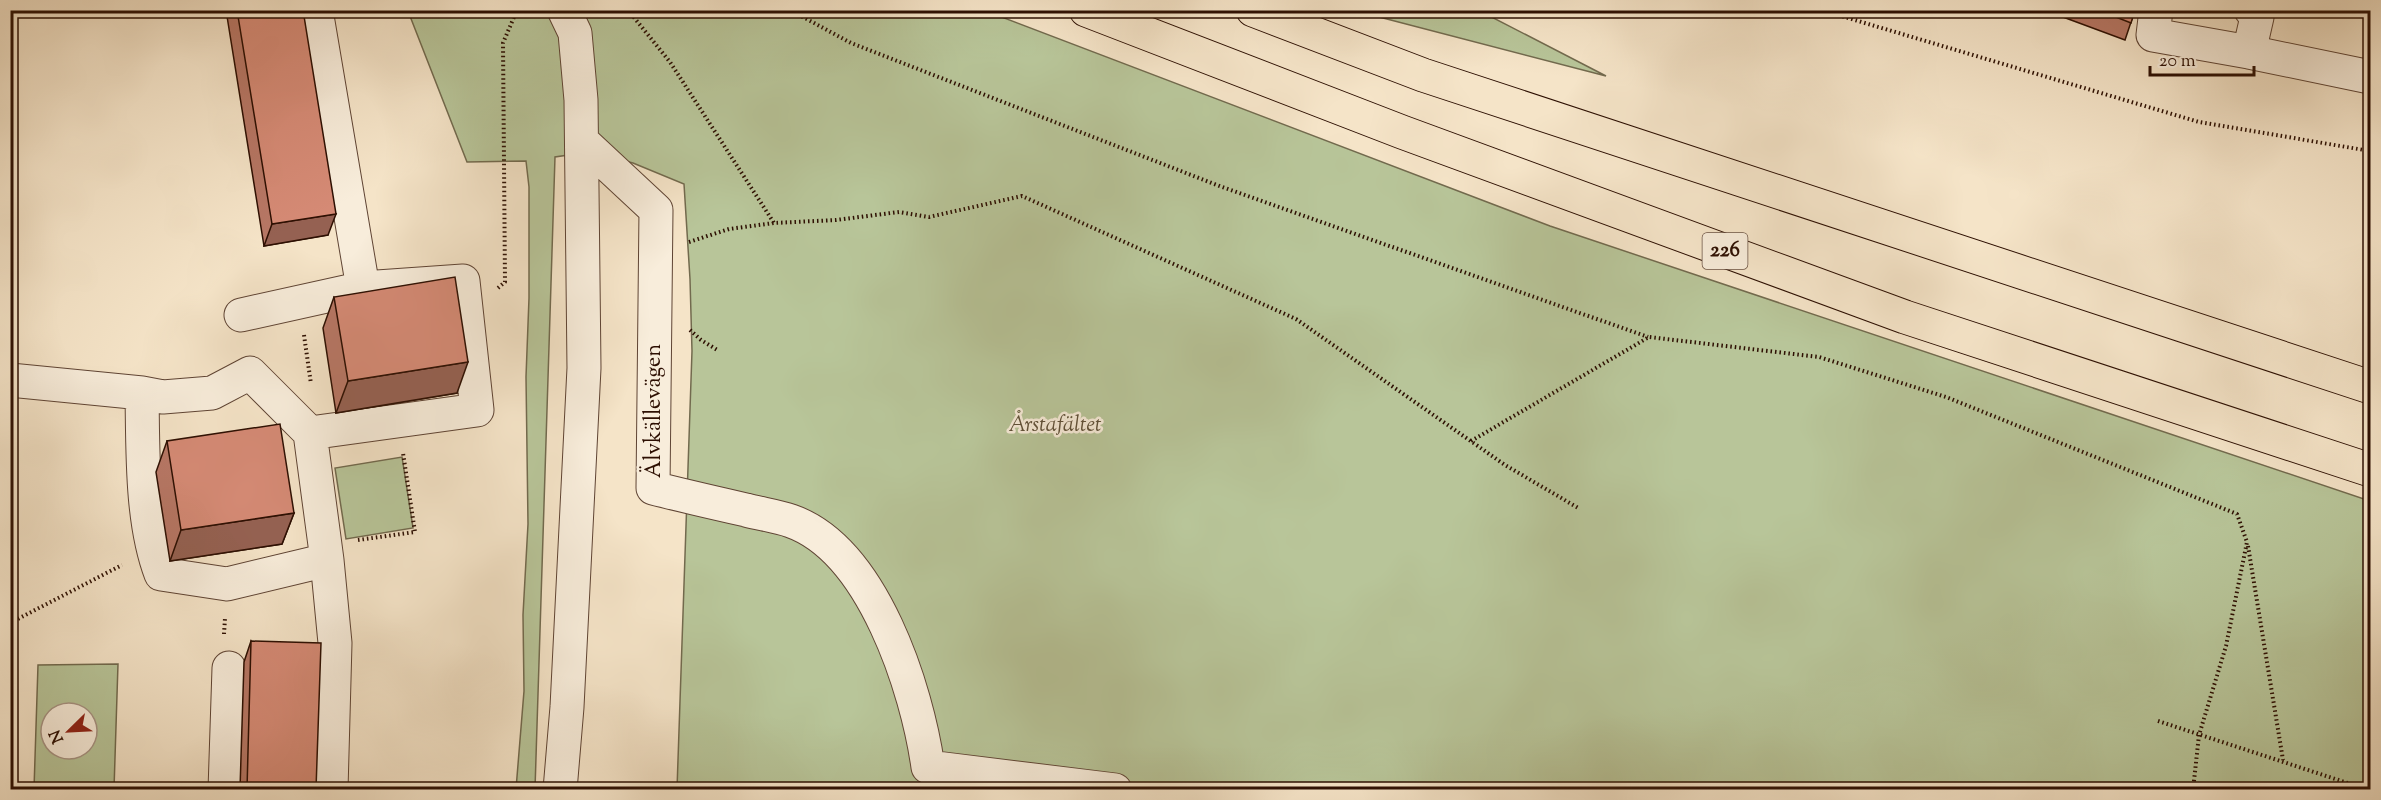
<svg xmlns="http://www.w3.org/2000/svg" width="2381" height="800" font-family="'Sorts Mill Goudy',serif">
  <rect width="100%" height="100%" fill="#f5e4c8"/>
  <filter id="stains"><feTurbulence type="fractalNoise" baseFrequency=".00333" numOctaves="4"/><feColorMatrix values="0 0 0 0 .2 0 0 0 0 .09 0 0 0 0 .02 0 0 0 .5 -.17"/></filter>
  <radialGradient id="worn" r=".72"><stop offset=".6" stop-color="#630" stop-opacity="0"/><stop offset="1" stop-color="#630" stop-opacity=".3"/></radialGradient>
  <!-- green -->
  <path fill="#b8c599" stroke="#726a4e" stroke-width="1.5" fill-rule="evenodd" d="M408 11H986L1550 226 2370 501V789H677L692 351 690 279 684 184 633 163 589 152 555 157 535 789H516L524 691 523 615 528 524 526 377 529 298V187L526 161 467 162Z
    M1357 11H1480L1606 76 1360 12Z
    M402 457 413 528 346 539 335 468Z
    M118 664 114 789H34L38 665ZM51 713H87V749H51Z"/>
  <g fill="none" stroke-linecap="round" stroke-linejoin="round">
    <!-- minor casing -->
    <g stroke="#5f4434" stroke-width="35">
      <path id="minor" d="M316 10 363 288
        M2156 10 2153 35 2249 52
        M2251 10 2257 17 2249 52 2370 77
        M582 141 656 210 653 488C684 496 715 503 746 510 761 514 777 516 791 521 873 550 917 689 928 767L1115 790
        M241 315 363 288 463 281 477 410 310 433
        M10 380 142 393 163 397 212 393 250 373 310 433 327 560 227 584 161 574C141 522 143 450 142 393
        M327 560 335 643 331 790
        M225 790 229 668
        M560 790 567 707 584 368 581 100 575 33 564 10"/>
    </g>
    <!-- highway casing -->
    <g stroke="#2d0f02" stroke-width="35">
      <path id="highway" d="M1086 10 1402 132 1905 317 2370 470
        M1253 10 1423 75 2370 387"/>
    </g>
    <!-- path -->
    <path stroke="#2d0f02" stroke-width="4" stroke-dasharray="1.5 3" stroke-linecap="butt" d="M628 10 670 62 774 223
      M790 10 851 43 1222 187 1648 337
      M1821 10 2199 122 2370 151
      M689 242 729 229 774 223 836 220 899 212 929 217 1022 196 1296 319 1505 465 1580 509
      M498 288 505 282 503 43 517 10
      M690 330 701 340 719 351
      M304 335 311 384
      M1471 441 1649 337 1819 357 1946 397 2237 514 2247 542 2226 646 2199 735 2193 790
      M358 540 415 532 403 453
      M2248 546 2283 760
      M10 623 122 565
      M224 634 225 618
      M2158 721 2369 790"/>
    <!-- minor -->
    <use href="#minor" stroke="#f8eddb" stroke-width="33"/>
    <!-- highway -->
    <use href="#highway" stroke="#f5e4c8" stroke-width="33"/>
  </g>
  <!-- wall -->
  <path fill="#b77765" stroke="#2d0f02" stroke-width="1.5" d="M226 10H303L328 235 264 246Z
    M2044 10H2135L2125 40Z
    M334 297 457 393 336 413 323 328Z
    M167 441 294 513 282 544 170 561 156 472Z
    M251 641 316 789H240L244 662Z"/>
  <!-- shaded-wall -->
  <path fill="#956152" stroke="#2d0f02" stroke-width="1.5" d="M336 214 328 235 264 246 272 224Z
    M468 362 457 393 336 413 348 381Z
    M294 513 282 544 170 561 181 530Z"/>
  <!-- building -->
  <path fill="#d58a75" stroke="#2d0f02" stroke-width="1.5" d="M237 10H303L336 214 272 224Z
    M2098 10H2135L2131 23Z
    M455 277 468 362 348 381 334 297Z
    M280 424 294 513 181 530 167 441Z
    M251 641 321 643 316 789H247Z"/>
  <g text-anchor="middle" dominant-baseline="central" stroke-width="5" stroke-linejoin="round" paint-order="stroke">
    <!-- shield labels -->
    <rect fill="#f8eddb" stroke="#6a5243" stroke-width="1.5" x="1702.5" y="233" width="45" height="36" rx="4.5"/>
    <g font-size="21" font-weight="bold" fill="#2d0f02">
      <text x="1725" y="251">226</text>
    </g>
    <!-- street labels -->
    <g font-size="22" fill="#2d0f02" stroke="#f8eddb">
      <text transform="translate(655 411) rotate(-90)">Älvkällevägen</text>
    </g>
    <!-- park labels -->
    <g font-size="22" font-style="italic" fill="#5e4f37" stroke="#f8eddb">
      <text x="1055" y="426">Årstafältet</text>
    </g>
  </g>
  <!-- margin -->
  <rect width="2381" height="800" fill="none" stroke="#f5e4c8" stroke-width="36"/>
  <rect x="12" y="12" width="2357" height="776" fill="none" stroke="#2d0f02" stroke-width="3"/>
  <rect x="18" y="18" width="2345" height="764" fill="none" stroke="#2d0f02" stroke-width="1.5"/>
  <!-- north arrow -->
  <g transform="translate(69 731) rotate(246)"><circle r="28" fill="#f8eddb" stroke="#a79484" stroke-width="1.5"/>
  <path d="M0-4.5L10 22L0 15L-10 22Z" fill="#8f2418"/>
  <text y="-9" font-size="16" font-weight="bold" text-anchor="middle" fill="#2d0f02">N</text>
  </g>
  <!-- scale -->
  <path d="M2150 66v9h104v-9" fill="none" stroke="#2d0f02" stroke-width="3"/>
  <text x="2159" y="66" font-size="18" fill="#2d0f02" stroke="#f8eddb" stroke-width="4.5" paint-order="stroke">20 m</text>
  <rect width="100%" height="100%" filter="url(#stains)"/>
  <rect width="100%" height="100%" fill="url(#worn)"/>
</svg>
